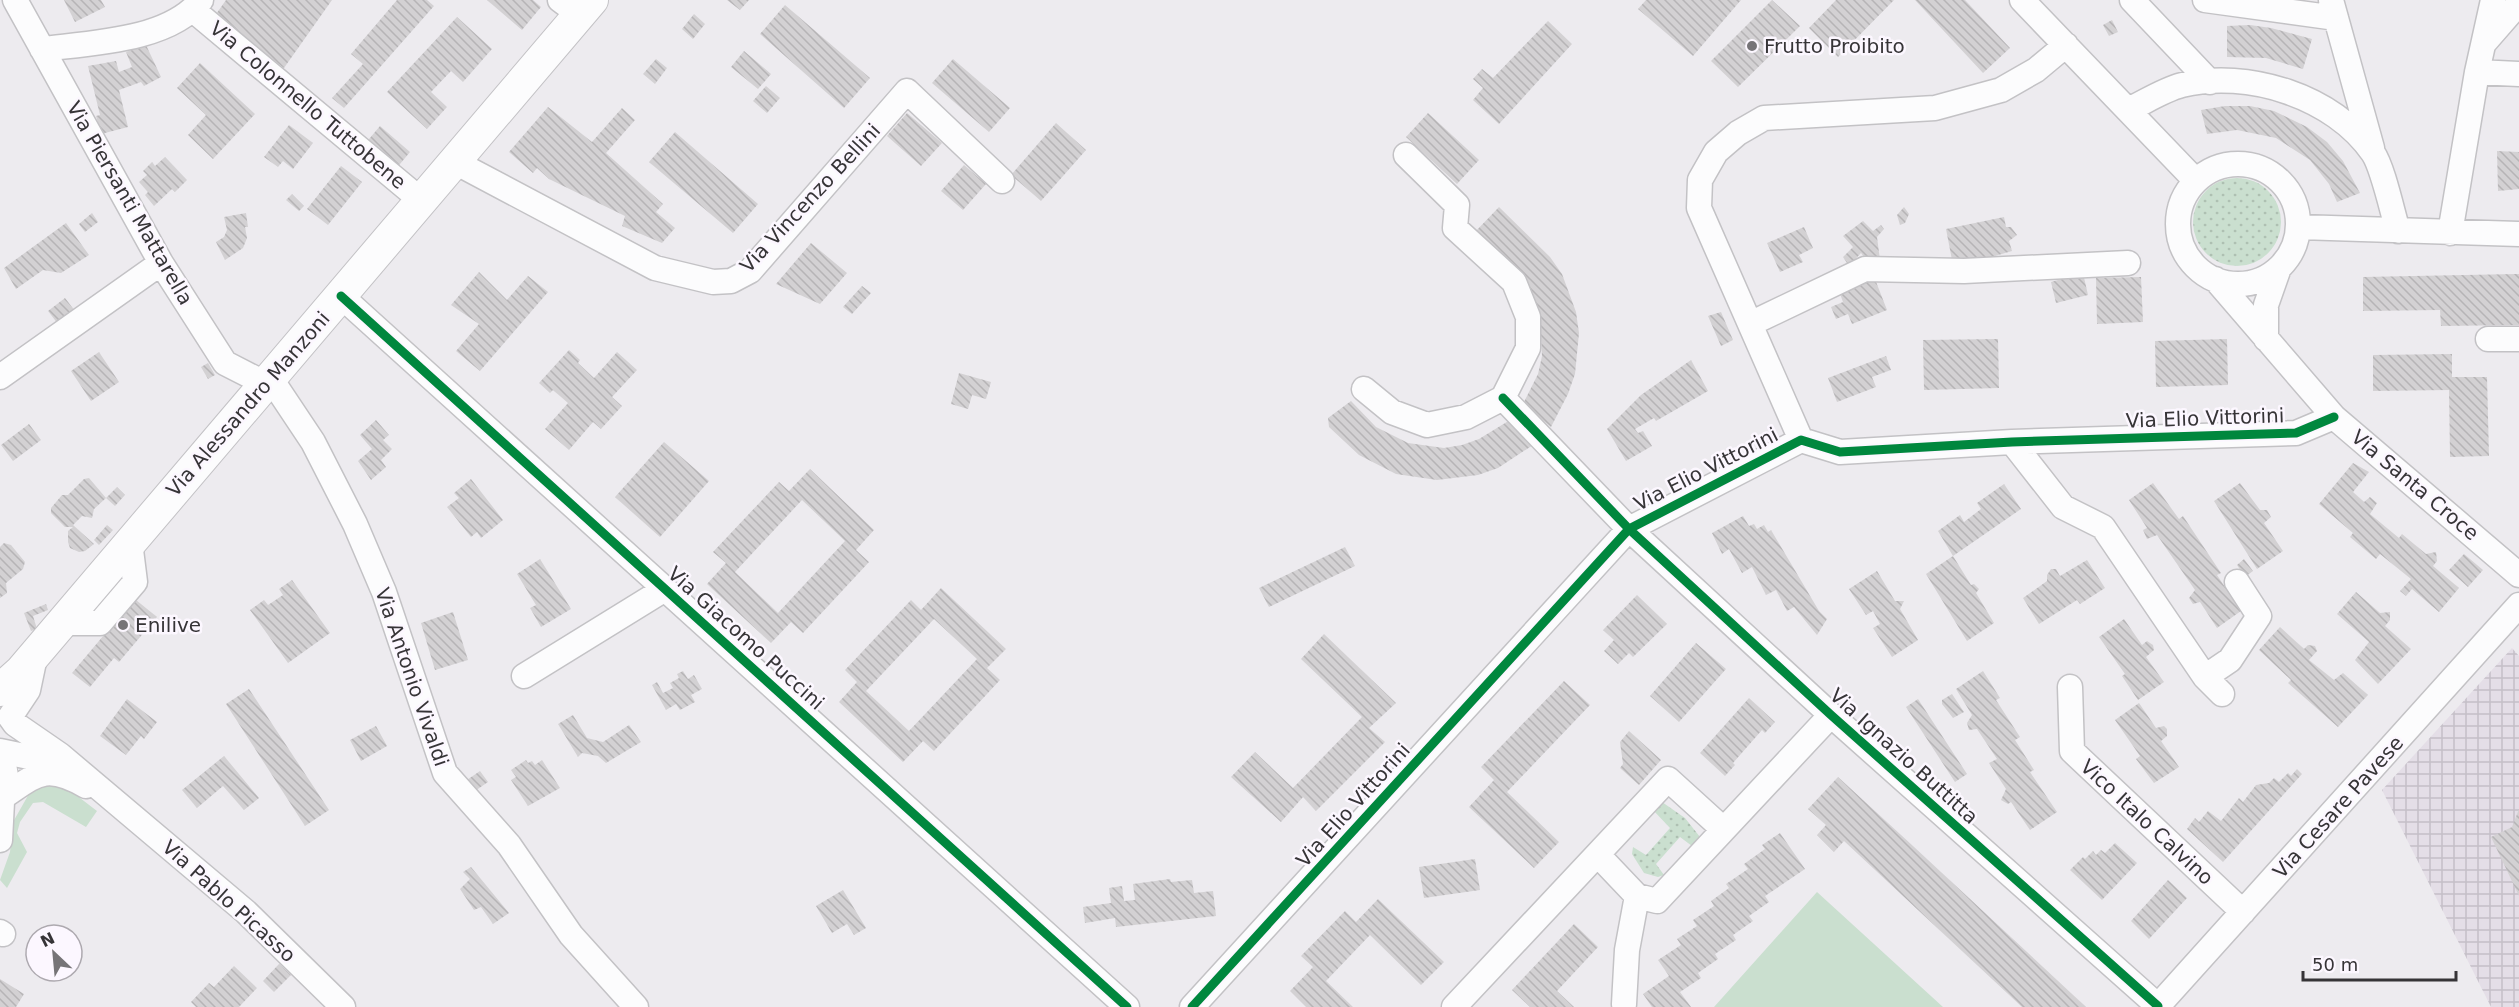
<svg xmlns="http://www.w3.org/2000/svg" width="2519" height="1007" font-family="'DejaVu Sans',sans-serif">
  <defs>
    <pattern id="industrial-grid" width="8" height="8" patternUnits="userSpaceOnUse" patternTransform="scale(1.5)"><rect width="8" height="8" fill="#e4dee7"/><path d="M0 4h8M4 0v8" fill="none" stroke="#c4bfc7"/></pattern>
    <pattern id="grass-dots" width="8" height="8" patternUnits="userSpaceOnUse" patternTransform="scale(1.5)"><rect width="8" height="8" fill="#cadfcf"/><path d="M2 2h.1M6 6h.1" fill="none" stroke="#aec0b2" stroke-width="1.8" stroke-linecap="round"/></pattern>
    <pattern id="building-back-hatch" width="6" height="6" patternUnits="userSpaceOnUse" patternTransform="scale(1.5)"><rect width="6" height="6" fill="#d3d1d3"/><path d="M-1 5l2 2M0 0l6 6M5-1l2 2" fill="none" stroke="#b6b4b6"/></pattern>
  </defs>
  <rect width="100%" height="100%" fill="#edebef"/>
  <!-- industrial -->
  <path fill="url(#industrial-grid)" d="M2512 648 2519 656V1007H2491L2382 790Z"/>
  <!-- grass -->
  <path fill="url(#grass-dots)" d="M2193 222a44 44 0 1 1 88 0a44 44 0 1 1-88 0Z
    M1662 802 1685 818 1700 837 1692 846 1680 837 1656 864 1664 875 1658 877 1644 873 1632 854 1633 847 1646 855 1670 828 1653 810Z"/>
  <!-- garden -->
  <path fill="#cadfcf" d="M39 785H63L97 811 86 827 43 802 33 803 20 822 17 833 27 852 7 888 0 880 10 852 13 822 30 792Z
    M1817 892 1943 1007H1714Z"/>
  <!-- building -->
  <path fill="url(#building-back-hatch)" fill-rule="evenodd" d="M64 0H101L105 7 75 22Z
    M226 0H332L284 68 214 17Z
    M397 0H427L434 6 344 108 332 98 363 64 351 54Z
    M487 0H533L541 7 522 30Z
    M727 0H749L740 10Z
    M1646 0H1741L1693 56 1638 9Z
    M1772 0 1800 26 1738 87 1711 61Z
    M1836 0H1894L1838 57 1809 28Z
    M1915 0H1965L2010 48 1983 73Z
    M785 5 870 78 844 108 760 34Z
    M694 14 705 24 693 39 682 29Z
    M457 17 492 49 463 82 451 71 431 92 447 107 427 129 387 92Z
    M2112 20 2118 32 2109 36 2103 25Z
    M1548 21 1572 44 1499 124 1473 100 1483 88 1473 79 1482 69 1493 78Z
    M2250 25 2271 28 2312 39 2303 69 2266 58 2227 57V26Z
    M146 45 161 77 144 86 141 82 119 90 128 127 101 134 96 116 100 115 88 66 116 61 119 72 132 67 126 52Z
    M744 51 771 74 758 89 731 67Z
    M656 59 667 68 655 84 643 74Z
    M953 59 1010 108 989 132 932 83Z
    M200 63 255 114 213 159 188 135 206 115 177 88Z
    M766 86 780 98 767 113 753 101Z
    M2225 106H2250L2274 111 2307 127 2327 142 2343 161 2360 193 2337 202 2329 184 2310 160 2276 138 2237 130 2207 134 2201 110Z
    M548 107 592 142 622 108 635 120 606 153 663 204 656 212 675 228 662 243 622 226 625 216 549 179 537 168 533 173 509 152Z
    M907 113 942 143 921 166 887 136Z
    M1428 113 1479 160 1457 184 1406 137Z
    M1056 123 1086 150 1041 201 1011 175Z
    M289 125 313 143 293 169 283 161 278 167 264 157Z
    M380 126 410 152 395 170 364 145Z
    M675 132 758 204 733 233 649 162Z
    M2497 151 2519 152V189L2498 191Z
    M165 157 187 180 175 192 172 189 154 206 145 195 148 192 139 182 147 175 143 171 152 162 155 166Z
    M964 165 986 184 963 210 941 191Z
    M341 166 362 182 328 225 307 209Z
    M292 194 304 206 299 211 286 200Z
    M1499 207 1550 257 1562 274 1576 312 1579 333 1575 374 1568 394 1551 427 1523 404 1538 374 1542 356 1540 320 1535 303 1475 232Z
    M1904 207 1909 214 1905 223 1900 225 1897 215Z
    M92 213 98 222 85 232 79 224Z
    M246 213 248 227H245L247 238 243 248 225 260 216 242 224 237 227 230 224 217Z
    M2004 217 2006 227H2011L2017 235 2009 241 2012 251 1971 263 1952 260 1946 229Z
    M1863 221 1873 231 1881 225 1884 229 1877 237 1880 260 1867 261 1861 253 1849 266 1843 257 1853 247 1843 236Z
    M66 223 89 255 61 273 43 270 16 289 4 268Z
    M1804 227 1813 248 1799 255 1803 262 1780 272 1767 243Z
    M811 243 847 273 820 304 776 284Z
    M479 272 507 300 528 276 548 292 480 371 456 351 479 324 451 305Z
    M2083 273 2088 295 2056 303 2051 282Z
    M1873 274 1887 310 1852 324 1848 314 1836 319 1831 307 1843 302 1838 288Z
    M2516 274H2519V325L2441 326 2440 310 2363 311V277Z
    M2141 277 2143 322 2097 324 2096 278Z
    M862 286 871 293 852 314 843 307Z
    M65 298 75 311 58 324 48 311Z
    M1721 312 1733 340 1721 346 1708 316Z
    M1998 339 1999 388 1924 390 1923 340Z
    M2227 339 2228 385 2156 387 2155 341Z
    M569 350 580 360 578 363 594 378 617 352 637 370 612 397 622 406 601 429 593 422 569 450 545 429 568 403 553 390 550 393 539 383Z
    M99 352 119 382 91 401 71 371Z
    M2452 354V377H2487L2489 456 2450 457 2449 390 2373 391V355Z
    M1886 356 1891 370 1872 377 1876 387 1837 402 1828 378Z
    M1691 360 1708 391 1656 421 1654 418 1635 429 1638 433 1643 431 1652 446 1626 461 1607 429 1641 395Z
    M208 363 215 375 208 379 201 367Z
    M959 373 991 382 986 399 972 395 968 409 951 404Z
    M1351 401 1376 427 1408 443 1444 448 1462 445 1479 439 1510 420 1533 445 1498 468 1478 475 1437 480 1396 474 1359 455 1329 427 1328 418Z
    M376 420 389 435 383 440 392 449 381 460 386 467 371 480 358 461 372 449 360 435Z
    M29 424 41 440 13 461 1 445Z
    M664 442 709 481 660 537 615 497Z
    M2353 463 2369 472 2353 492 2364 502 2370 497 2377 503 2370 514 2399 538 2402 534 2426 554 2436 552 2437 561 2433 566 2459 588 2439 612 2412 589 2406 596 2400 591 2411 579 2380 554 2376 559 2350 537 2353 533 2319 504Z
    M810 469 874 530 856 550 869 562 803 633 791 622 771 643 707 584 726 563 713 552 779 482 789 491ZM802 500 845 541 778 613 735 572Z
    M89 478 106 498 94 509 92 518 82 516 73 525 94 544 85 551 79 552 70 548 68 542V531L73 527H65L51 513V508L62 495H68L84 479Z
    M471 479 503 520 481 538 477 532 471 537 447 507 459 498 454 493Z
    M2153 483 2179 519 2183 516 2221 573 2217 575 2241 611 2217 628 2200 602 2193 604 2189 598 2195 590 2157 535 2147 539 2143 530 2147 528 2129 500Z
    M2240 483 2260 510H2267L2271 517 2264 523 2283 551 2257 569 2214 501Z
    M2004 484 2021 509 1953 556 1938 531 1960 515 1964 522 1981 509 1977 503Z
    M117 487 125 495 115 506 106 498Z
    M1743 516 1749 526 1754 524 1757 529 1764 525 1768 532 1771 530 1819 611 1827 619 1817 635 1794 607 1787 611 1776 590 1766 595 1752 567 1742 573 1729 549 1722 554 1712 533Z
    M107 525 113 530 99 545 94 540Z
    M4 543 11 545 25 562 23 569 6 583 7 593 0 598V547Z
    M1345 547 1355 566 1269 607 1259 588Z
    M2464 554 2483 570 2468 587 2449 570Z
    M1953 556 1971 585 1974 584 1979 589 1976 593 1994 623 1967 641 1926 574Z
    M540 559 571 609 541 627 530 608 536 605 517 574Z
    M2244 559 2253 571 2245 577 2237 565Z
    M2087 560 2105 588 2080 604 2077 600 2039 624 2023 598 2047 581V575L2051 569H2056L2060 576Z
    M1877 571 1895 601H1904L1900 609 1918 640 1892 657 1873 628 1880 624 1873 611 1866 615 1849 589Z
    M292 580 330 633 288 663 250 610 264 600 268 605 283 595 279 589Z
    M120 587 157 617 119 662 114 658 90 687 72 673 114 623Z
    M941 588 1006 649 987 668 1000 680 934 751 923 741 903 762 839 702 857 682 845 670 911 600 921 610ZM934 619 977 659 909 731 866 691Z
    M2356 592 2380 613 2390 612V620L2385 626 2411 649 2378 684 2355 660 2369 642 2337 614Z
    M1637 595 1667 624 1633 657 1629 653 1618 664 1604 651 1614 640 1603 630Z
    M46 604 48 610 33 616 37 629 31 631 24 613Z
    M453 612 468 660 435 670 421 623Z
    M2124 619 2142 645 2147 641 2153 645 2154 650 2146 657 2164 682 2138 700 2122 676 2125 674 2099 637Z
    M2280 627 2304 649 2308 645 2315 646 2317 651 2309 660 2334 680 2343 673 2368 695 2338 727 2288 683 2291 680 2259 650Z
    M1324 634 1396 703 1369 728 1385 742 1316 811 1303 797 1281 822 1231 777 1255 752 1293 788 1362 717 1301 659Z
    M1696 643 1726 669 1679 722 1650 696Z
    M683 671 688 679 694 675 702 689 691 695 695 702 680 710 676 704 666 710 652 685 657 682 663 693 673 688 670 683 679 678 677 674Z
    M1983 671 2000 698 1996 700 2020 737 2015 740 2034 770 2030 772 2057 812 2030 830 2011 802 2008 804 2001 800 2006 789 1989 763 1997 759 1977 729 1969 730 1967 723 1972 715 1956 689Z
    M1564 681 1590 705 1507 792 1559 842 1534 868 1469 807 1494 780 1481 767Z
    M249 689 329 810 305 826 226 704Z
    M1952 694 1964 712 1953 718 1942 704V700Z
    M1749 698 1775 722 1765 733 1762 730 1733 763 1735 765 1725 776 1700 753Z
    M127 699 157 722 144 739 141 736 126 755 100 736Z
    M1918 699 1967 774 1955 782 1906 707Z
    M2139 703 2156 728 2164 726 2167 729V736L2161 741 2179 767 2154 783 2136 759 2140 756 2115 720Z
    M573 715 587 738 603 742 629 725 641 742 606 763 598 756 582 753 578 757 558 724Z
    M376 726 387 746 361 761 350 740Z
    M1629 731 1661 760 1639 785 1620 768 1623 764 1620 742Z
    M224 756 259 798 244 810 223 786 197 808 182 790Z
    M526 760 528 763 532 761 535 765 542 760 560 788 528 806 511 780 516 777 511 770Z
    M2297 769 2302 774 2223 862 2187 829 2195 818 2199 822 2208 811 2221 821 2239 798 2243 802 2256 785 2269 783 2274 778 2279 782 2288 773 2291 776Z
    M480 771 488 782 472 793 464 782Z
    M1838 777 1913 846 2086 1007H2022L1844 841 1834 852 1817 835 1826 825 1808 809Z
    M2519 809V896L2491 837 2512 827Z
    M1780 833 1805 869 1765 896 1769 902 1749 916 1753 921 1733 935 1736 940 1715 954 1718 959 1698 973 1701 978 1680 992 1691 1007H1652L1643 994 1669 976 1658 960 1681 945 1677 939 1697 926 1693 920 1714 906 1711 901 1729 888 1726 884 1748 869 1744 864 1765 849 1762 845Z
    M2115 843 2137 863 2102 900 2070 870 2083 857 2085 859 2093 851 2096 855 2101 850 2105 853Z
    M1475 859 1480 890 1424 898 1419 867Z
    M471 867 509 913 493 924 481 907 474 910 460 889 470 879 463 872Z
    M1170 879 1171 882 1192 880 1194 893 1213 891 1216 916 1116 927 1115 918 1085 923 1083 907 1111 903 1109 888 1122 886 1124 901 1135 900 1133 884Z
    M2168 880 2187 898 2149 939 2131 921Z
    M843 890 866 928 854 935 847 924 832 933 816 906Z
    M1378 899 1444 962 1421 985 1370 935 1326 981 1353 1007H1306L1290 991 1313 967 1301 956 1345 911 1356 922Z
    M1574 924 1598 947 1557 991 1574 1007H1530L1512 990Z
    M279 964 291 975 274 992 263 981Z
    M234 966 257 988 239 1007H196L191 1002 209 983 214 987Z
    M0 979 24 994 16 1007H0Z"/>
  <g fill="none" stroke-linecap="round" stroke-linejoin="round">
    <!-- minor casing -->
    <g stroke="#c3c2c5" stroke-width="27">
      <path id="minor" d="M15 0 161 263 225 363 266 384
        M560 0 580 15
        M2022 0 2196 181
        M2132 0 2210 82
        M2205 0 2336 18
        M2331 0 2372 148
        M193 10 422 201
        M2485 42 2519 3
        M42 49C90 43 169 41 201 0
        M2477 72 2519 74
        M2128 110C2145 102 2163 90 2182 85 2247 69 2334 96 2373 153 2383 168 2392 211 2398 231
        M455 162 655 268 713 282 731 281 750 271 907 91 1002 181
        M2178 224a60 60 0 1 1 120 0a60 60 0 1 1-120 0Z
        M2299 227 2519 234
        M2450 233 2477 72 2493 0
        M2215 279 2334 417 2519 575
        M341 296 1127 1007
        M1750 324 1865 269 1964 271 2128 263
        M2266 339V305L2279 268
        M2488 339H2519
        M0 377 161 263
        M271 379 313 442 355 524 384 592 445 773 509 845 571 935 636 1007
        M1364 389 1392 412 1427 425 1466 417 1503 398 1528 348V317L1514 282 1455 228 1457 205 1406 155
        M1503 398 1629 529 1831 715 2158 1006
        M1801 440 1699 208 1700 180 1716 152 1738 133 1764 118 1935 108 2001 90 2036 70 2066 45
        M2012 442 2063 507 2103 527 2205 677 2222 694
        M61 623H100L135 582 130 542
        M36 652 28 690 10 717 15 724 60 755
        M524 676 665 589
        M2205 677 2230 660 2259 616 2237 582
        M2070 687 2072 751 2243 912
        M0 751 29 757 60 755 246 912 343 1007
        M0 799C36 775 44 762 86 786
        M0 840 3 783
        M1598 855 1637 896 1657 901 1831 715
        M0 932 3 934
        M1624 1004 1627 950 1637 896
        M1192 1007 1629 529 1801 440 1840 452 2012 442 2296 433 2334 417
        M1454 1007 1668 779 1723 829
        M2157 1007 2519 605"/>
    </g>
    <!-- major casing -->
    <g stroke="#c3c2c5" stroke-width="34">
      <path id="major" d="M0 690 21 671 592 0
        M0 765 3 782 0 793"/>
    </g>
    <!-- minor -->
    <use href="#minor" stroke="#fcfcfd" stroke-width="24"/>
    <!-- major -->
    <use href="#major" stroke="#fcfcfd" stroke-width="32"/>
    <!-- cycleway casing -->
    <g stroke="#fcf7ff" stroke-width="13">
      <path id="cycleway" d="M341 296 1127 1007
        M1503 398 1629 529 1831 715 2158 1006
        M1192 1007 1629 529 1801 440 1840 452 2012 442 2296 433 2334 417"/>
    </g>
    <!-- cycleway -->
    <use href="#cycleway" stroke="#00873e" stroke-width="9"/>
  </g>
  <!-- markers -->
  <g fill="#767477" stroke="#fcf7ff" stroke-width="2">
    <circle cx="1752" cy="46" r="6"/>
    <circle cx="123" cy="625" r="6"/>
  </g>
  <g text-anchor="middle" dominant-baseline="central" stroke-width="5" stroke-linejoin="round" paint-order="stroke">
    <!-- poi labels -->
    <g font-size="20" fill="#363437" stroke="#fcf7ff" text-anchor="start">
      <text x="1764" y="46">Frutto Proibito</text>
      <text x="135" y="625">Enilive</text>
    </g>
    <!-- street labels -->
    <g font-size="20" fill="#363437" stroke="#fcf7ff">
      <text transform="translate(308 105) rotate(40)">Via Colonnello Tuttobene</text>
      <text transform="translate(810 198) rotate(-47)">Via Vincenzo Bellini</text>
      <text transform="translate(130 203) rotate(60)">Via Piersanti Mattarella</text>
      <text transform="translate(248 404) rotate(-49)">Via Alessandro Manzoni</text>
      <text transform="translate(2205 418) rotate(-2)">Via Elio Vittorini</text>
      <text transform="translate(1706 469) rotate(-27)">Via Elio Vittorini</text>
      <text transform="translate(2415 485) rotate(40)">Via Santa Croce</text>
      <text transform="translate(746 638) rotate(42)">Via Giacomo Puccini</text>
      <text transform="translate(412 677) rotate(71)">Via Antonio Vivaldi</text>
      <text transform="translate(1904 756) rotate(42)">Via Ignazio Buttitta</text>
      <text transform="translate(1353 805) rotate(-48)">Via Elio Vittorini</text>
      <text transform="translate(2338 807) rotate(-48)">Via Cesare Pavese</text>
      <text transform="translate(2147 822) rotate(43)">Vico Italo Calvino</text>
      <text transform="translate(229 901) rotate(42)">Via Pablo Picasso</text>
    </g>
  </g>
  <!-- north arrow -->
  <g transform="translate(54 953) rotate(334)"><circle r="28" fill="#fcf7ff" stroke="#ada9af" stroke-width="1.5"/>
  <path d="M0-4.5L10 22L0 15L-10 22Z" fill="#767477"/>
  <text y="-9" font-size="16" font-weight="bold" text-anchor="middle" fill="#363437">N</text>
  </g>
  <!-- scale -->
  <path d="M2303 971v9h153v-9" fill="none" stroke="#363437" stroke-width="3"/>
  <text x="2312" y="971" font-size="18" fill="#363437" stroke="#fcf7ff" stroke-width="4.5" paint-order="stroke">50 m</text>
</svg>
